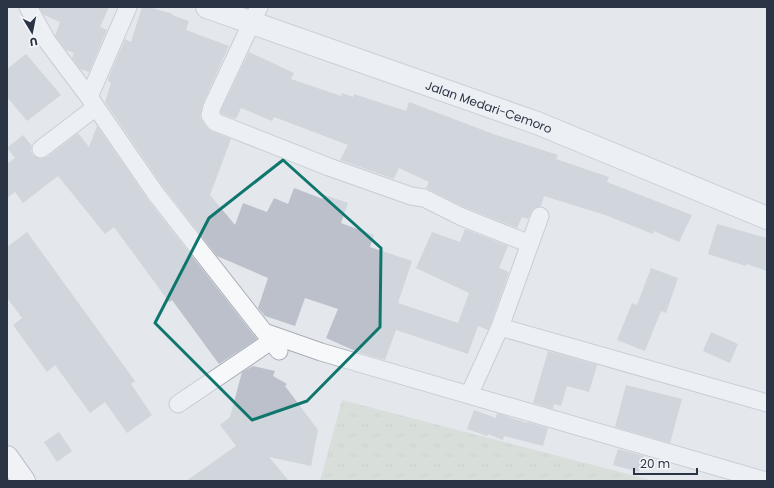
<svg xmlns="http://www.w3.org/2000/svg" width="774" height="488" font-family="Poppins,sans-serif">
  <defs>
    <pattern id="park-tufts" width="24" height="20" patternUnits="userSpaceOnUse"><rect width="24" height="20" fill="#c9d6c5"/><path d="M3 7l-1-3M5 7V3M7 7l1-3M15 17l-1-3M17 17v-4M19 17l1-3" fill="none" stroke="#adb8ab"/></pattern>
  </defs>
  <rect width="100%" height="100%" fill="#e4e7ec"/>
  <!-- park -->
  <path fill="url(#park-tufts)" d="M342 400 655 481H320Z"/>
  <!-- building -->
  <path fill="#bbc0ca" d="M39 7H109L100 27 107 30 89 72 80 69 72 58 74 53 66 50 55 36 60 22 44 15Z
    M142 7H149L173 14 172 15 189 21 186 30 229 46 203 103 200 117 207 128 211 131 231 139 210 195 235 225 243 203 267 212 274 198 288 204 294 188 323 199 325 195 348 203 341 223 374 235 370 247 412 261 398 303 458 323 469 293 416 268 432 232 460 242 465 229 508 246 499 268 509 272 491 323 488 330 478 326 468 354 396 330 385 360 360 353 326 338 338 309 305 298 295 326 265 316 258 308 268 278 217 256 164 188 105 102 111 83 108 81V79L125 39 131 42Z
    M249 52 294 73 291 79 341 96 342 93 353 97 354 94 406 111 409 102 496 135 558 155 556 159 609 177 607 182 692 215 679 242 654 231 653 234 605 215 544 196 541 206 533 209 528 219 522 217 517 228 466 208 426 188 429 182 399 168 394 179 340 160 348 145 274 117 272 121 241 108 236 119 221 114V110Z
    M26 54 61 95 27 121 7 97V69Z
    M97 126 148 200 257 339 219 364 172 300 169 302 114 227 105 234 58 176 23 203 15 192 7 198V164L15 158 7 148 23 135 32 146 31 151 33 155 41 159 47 157 78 133 89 147Z
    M717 224 767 238V271L747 264 746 266 708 254Z
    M27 232 135 381 131 384 152 415 127 433 105 402 90 413 55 365 47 372 13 325 22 318 7 298V247Z
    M651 268 678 278 666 313 661 311 645 351 617 340 632 303 637 305Z
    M711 332 738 344 730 363 703 351Z
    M548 351 597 365 589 392 567 386 561 406 554 404 553 409 533 403Z
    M253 366 275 371 273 376 287 384 285 386 318 430 311 466 269 457 289 481H186L236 446 220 425 230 417 242 372Z
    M626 385 682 399 670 443 615 427Z
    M474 410 496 418 497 413 527 423V422L548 428 543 446 504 436 503 440 488 434 487 436 467 429Z
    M59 432 72 451 57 462 44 442Z
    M618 449 644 456 639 472 613 465Z"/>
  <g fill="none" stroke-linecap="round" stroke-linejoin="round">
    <!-- minor casing -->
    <g stroke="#a9aeb7" stroke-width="19">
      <path id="minor" d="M28 7 47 41 89 97 156 194 279 351
        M259 7 212 107 210 115 215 122 329 167 411 196 424 198 462 217 530 244
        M89 97 128 7
        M41 149 96 107
        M500 327 767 403
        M264 332 321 352 766 481
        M469 395 500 327 540 216
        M178 404 271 341"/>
    </g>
    <!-- tertiary casing -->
    <g stroke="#a9aeb7" stroke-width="24">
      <g id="tertiary">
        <path id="s1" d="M207 7 537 123 767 218"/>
      </g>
    </g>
    <!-- trunk casing -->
    <g stroke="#8b94a3" stroke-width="24">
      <path id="trunk" d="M7 457 24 481"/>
    </g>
    <!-- minor -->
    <use href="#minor" stroke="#f7f8fa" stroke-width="17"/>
    <!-- tertiary -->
    <use href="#tertiary" stroke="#f7f8fa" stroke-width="22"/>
    <!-- trunk -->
    <use href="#trunk" stroke="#fff" stroke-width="22"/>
  </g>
  <!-- marked area -->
  <path d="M0 0H774V488H0ZM283 160 381 248 380 327 307 401 252 420 155 323 209 218Z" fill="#e4e7ec" fill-opacity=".55" fill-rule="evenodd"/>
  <path fill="none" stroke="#0f766e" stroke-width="3" stroke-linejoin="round" d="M283 160 381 248 380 327 307 401 252 420 155 323 209 218Z"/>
  <g text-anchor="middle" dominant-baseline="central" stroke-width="3" stroke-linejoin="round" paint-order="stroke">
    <!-- street labels -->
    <g font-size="12" fill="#2b3445" stroke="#f4f6f9">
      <text stroke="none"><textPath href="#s1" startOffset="299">Jalan Medari-Cemoro</textPath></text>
    </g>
  </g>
  <!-- border -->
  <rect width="774" height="488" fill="none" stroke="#2b3445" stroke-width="16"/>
  <!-- north arrow -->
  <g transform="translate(32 32) rotate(170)" stroke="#f4f6f9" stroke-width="3" paint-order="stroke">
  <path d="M0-3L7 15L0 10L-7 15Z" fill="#2b3445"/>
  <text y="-6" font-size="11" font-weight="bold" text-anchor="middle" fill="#2b3445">U</text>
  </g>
  <!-- scale -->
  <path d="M634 468v6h63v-6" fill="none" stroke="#2b3445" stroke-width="2"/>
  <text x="640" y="468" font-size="12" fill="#2b3445" stroke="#f4f6f9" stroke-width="3" paint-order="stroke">20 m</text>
</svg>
